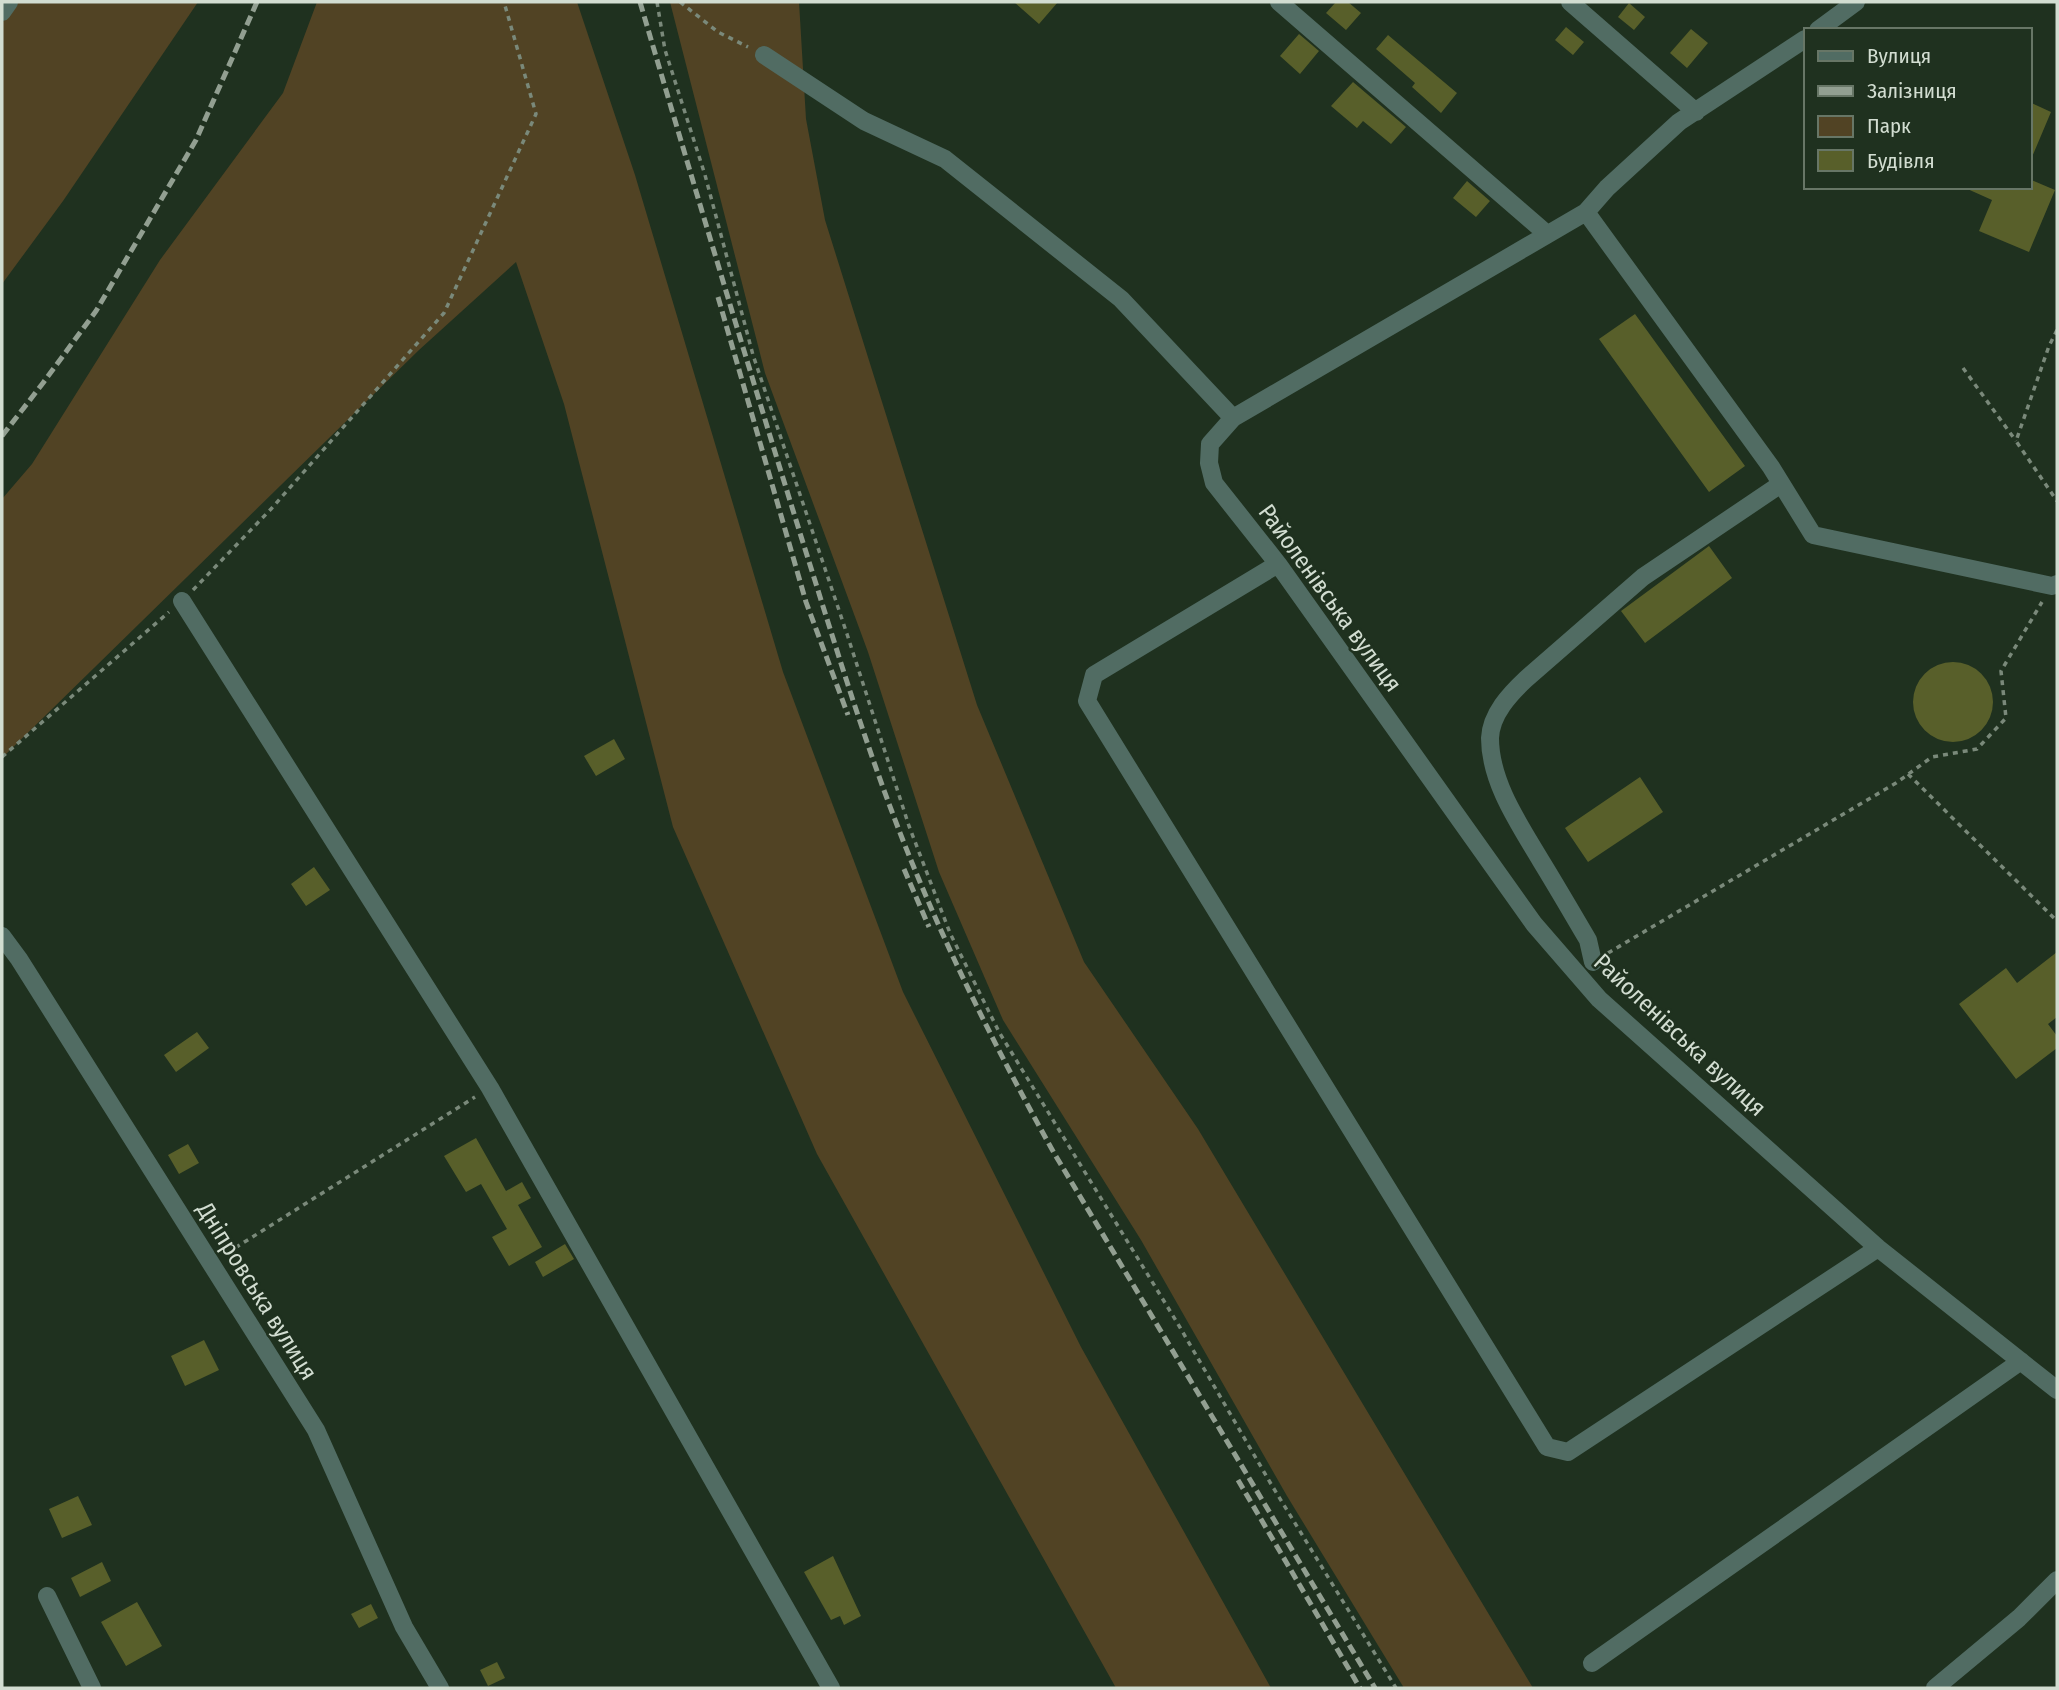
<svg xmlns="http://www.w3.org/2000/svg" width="2059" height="1690" font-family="'Fira Sans Condensed',sans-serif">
  <rect width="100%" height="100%" fill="#1f311f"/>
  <!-- green -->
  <path fill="#514324" d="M18 2H198L63 201 2 284V23Z
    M317 2H577L635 175 783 672 903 992 1081 1347 1271 1688H1116L817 1154 673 827 564 404 516 262 419 350 2 758V499L32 464 160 260 283 93Z
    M670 2H799L806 119 825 220 977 705 1084 962 1198 1129 1533 1688H1404L1287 1496 1141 1240 1003 1020 939 872 868 652 765 373Z"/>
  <!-- building -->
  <path fill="#585f2a" d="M1014 2H1058L1039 24Z
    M1336 2H1348L1361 13 1346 30 1326 13Z
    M1629 3 1645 17 1634 30 1618 17Z
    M1566 27 1584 42 1573 55 1555 40Z
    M1691 29 1708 43 1687 68 1670 53Z
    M1299 34 1319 51 1300 74 1280 56Z
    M1388 35 1457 93 1441 113 1412 87 1415 83 1376 49Z
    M1353 82 1406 127 1391 144 1363 121 1357 128 1331 106Z
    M2029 102 2051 112 2029 164Z
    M2029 179 2055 190 2029 252 1979 231 1992 200 1963 187H2029Z
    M1467 181 1490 201 1476 217 1453 198Z
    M1635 314 1745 466 1709 492 1599 339Z
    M1709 546 1732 578 1645 643 1621 611Z
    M1913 702a40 40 0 1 1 80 0a40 40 0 1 1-80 0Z
    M614 739 625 759 596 776 584 756Z
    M1640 777 1663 812 1588 862 1565 828Z
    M314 867 330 890 306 906 291 884Z
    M2057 952V1017L2048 1024 2057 1036V1048L2016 1079 1959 1004 2006 968 2017 983Z
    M197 1032 209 1048 176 1072 164 1055Z
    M476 1138 506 1191 522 1182 531 1198 518 1205 542 1247 509 1266 492 1237 507 1229 481 1184 466 1192 444 1156Z
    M188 1144 199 1163 179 1174 168 1155Z
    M565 1244 574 1259 543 1277 535 1262Z
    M204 1340 219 1370 185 1386 171 1356Z
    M78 1496 92 1525 62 1538 49 1509Z
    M833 1556 861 1616 844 1625 840 1616 831 1620 804 1572Z
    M102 1562 111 1581 80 1597 71 1578Z
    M137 1602 162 1646 126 1666 101 1622Z
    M371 1604 378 1618 359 1628 351 1614Z
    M497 1662 505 1678 488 1686 480 1670Z"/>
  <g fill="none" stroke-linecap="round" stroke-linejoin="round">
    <!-- path -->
    <path stroke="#7a897a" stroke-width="3.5" stroke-dasharray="5 5" stroke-linecap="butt" d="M657 2 665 50 705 175 753 355 847 634 909 826 950 933 999 1032 1178 1324 1271 1484 1396 1688
      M680 2 718 32 748 47
      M2057 330 2049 346 2016 441 2057 501
      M1963 368 2016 441
      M193 590 271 509 444 313 536 114 504 2
      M2 757 169 612
      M1908 774 2057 921
      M1608 953 1896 783 1932 757 1977 749 2006 718 2001 671 2042 602
      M227 1253 475 1097"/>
    <!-- minor -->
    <path stroke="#516c63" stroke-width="18" d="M1279 2 1547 234
      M1570 2 1696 112
      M2 12 9 2
      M1818 30 1856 2
      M1805 39 1679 122 1607 188 1586 212 1233 418 1210 444 1209 463 1214 483 1278 564 1534 924 1599 999 1878 1248 2057 1390
      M764 55 864 121 945 159 1121 299 1233 418
      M1586 212 1771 467 1813 535 2052 586 2057 584
      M1278 564 1094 675 1087 701 1547 1447 1568 1452 1878 1248
      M182 601 490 1088 831 1688
      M2 936 19 959 316 1430 404 1627 440 1688
      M1593 962 1588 940C1572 913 1557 887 1541 861 1519 824 1490 782 1490 738 1491 714 1510 694 1526 679L1643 577 1781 484
      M47 1596 92 1688
      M1592 1663 2021 1361
      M1935 1688 2019 1618 2057 1580"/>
    <!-- rail -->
    <path stroke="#929f91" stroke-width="5" stroke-dasharray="10 5" stroke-linecap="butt" d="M640 2C692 179 745 356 800 533 837 650 872 769 920 882 959 975 1005 1065 1054 1153L1375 1688
      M718 297 806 602 848 715
      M2 436 43 383 96 311 196 140 257 2
      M904 869 929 927
      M1238 1480 1360 1688"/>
  </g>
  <g text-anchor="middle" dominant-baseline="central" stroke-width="5" stroke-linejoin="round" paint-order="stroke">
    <!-- street labels -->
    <g font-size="24" fill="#d2ddd1" stroke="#1f311f">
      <text transform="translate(1330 598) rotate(54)">Райоленівська вулиця</text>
      <text transform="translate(1680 1035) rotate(43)">Райоленівська вулиця</text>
      <text transform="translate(257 1291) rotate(58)">Дніпровська вулиця</text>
    </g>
  </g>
  <!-- border -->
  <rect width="2059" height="1690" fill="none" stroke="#d2ddd1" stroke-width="7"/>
  <!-- legend -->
  <rect x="1804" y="28" width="228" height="161" fill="#1f311f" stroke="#677666" stroke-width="2"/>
  <rect x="1818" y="51" width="35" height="10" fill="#516c63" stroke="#677666" stroke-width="2"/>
  <text x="1867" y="63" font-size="21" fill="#d2ddd1">Вулиця</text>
  <rect x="1818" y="86" width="35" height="10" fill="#929f91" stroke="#677666" stroke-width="2"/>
  <text x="1867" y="98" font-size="21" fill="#d2ddd1">Залізниця</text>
  <rect x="1818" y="116" width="35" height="21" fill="#514324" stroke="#677666" stroke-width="2"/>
  <text x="1867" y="133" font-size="21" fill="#d2ddd1">Парк</text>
  <rect x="1818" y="150" width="35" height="21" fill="#585f2a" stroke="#677666" stroke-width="2"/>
  <text x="1867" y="168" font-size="21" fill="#d2ddd1">Будівля</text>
</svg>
